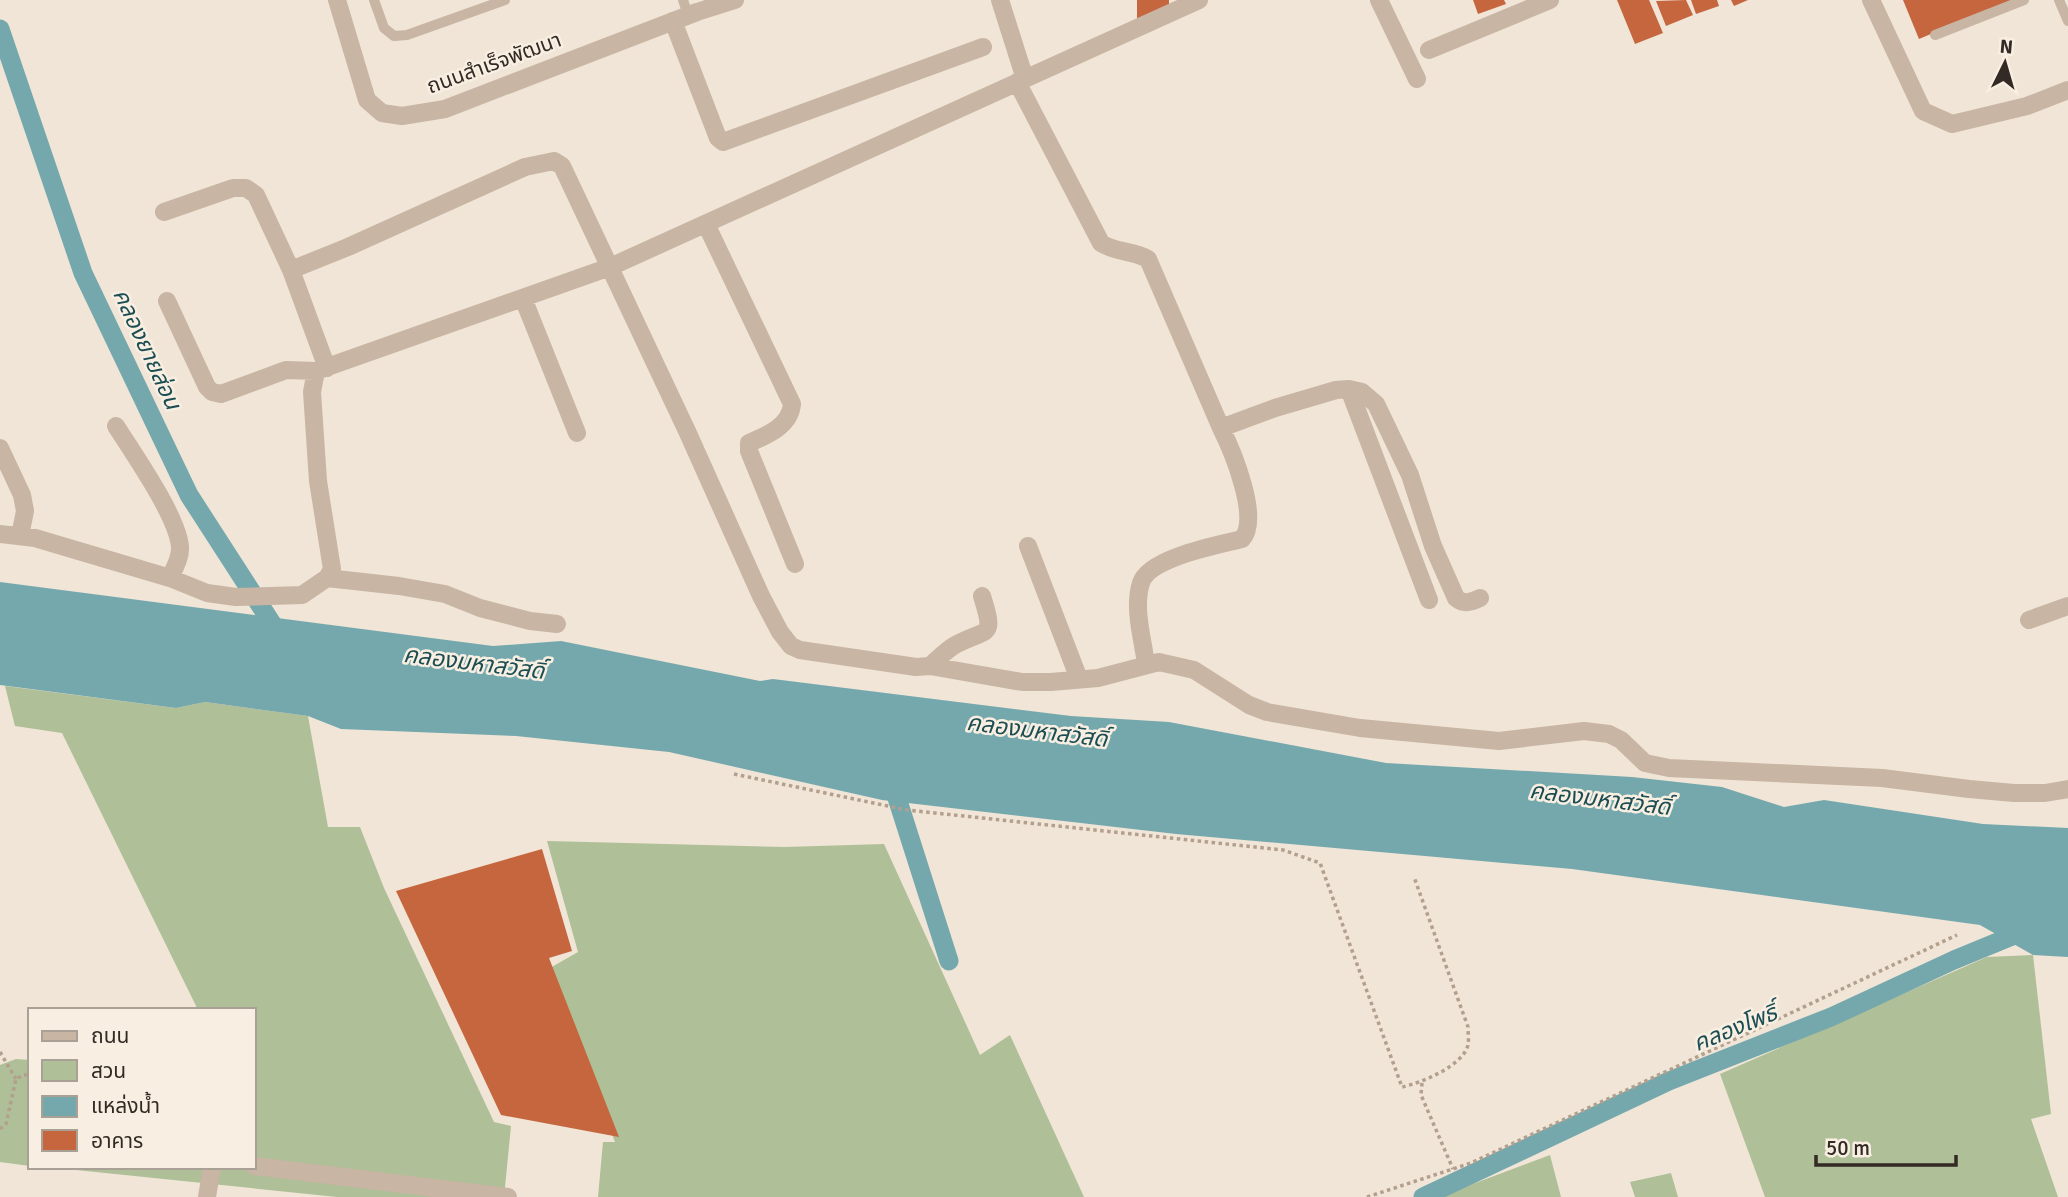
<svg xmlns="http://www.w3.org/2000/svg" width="2068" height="1197" font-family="Signika,'Noto Sans Thai',sans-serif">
  <rect width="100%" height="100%" fill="#f0e5d6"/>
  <!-- green -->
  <path fill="#afbf97" d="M5 686 176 708 205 702 308 716 328 827H360L384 888 494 1122 511 1126 504 1197H337L47 1167H254V1010H198L62 733 15 726Z
    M547 841 785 847 884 844 980 1055 1010 1035 1084 1197H598L603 1142H615L550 968 578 952Z
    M2033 955 2051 1114 2031 1119 2058 1197H1765L1720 1074 1987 957Z
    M16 1059 30 1060V1166L0 1162V1065Z
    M1550 1155 1561 1197H1438Z
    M1671 1173 1678 1197H1635L1630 1182Z"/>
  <!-- water -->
  <path fill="#75a8ad" d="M0 582 493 646 561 641 760 681 773 679 1071 716 1169 722 1386 763 1632 777 1722 787 1784 807 1824 800 1983 824 2068 828V957L2033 955 1980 925 1572 869 1176 834 882 800 669 752 516 736 341 729 308 716 205 702 176 708 0 685Z"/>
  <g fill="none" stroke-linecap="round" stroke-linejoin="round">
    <!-- canal -->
    <path stroke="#75a8ad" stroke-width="19" d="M0 29 83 273 189 495 280 636
      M891 779 949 961
      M1423 1197 1669 1081 1831 1017 1954 960 2068 913"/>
  </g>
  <!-- building -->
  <path fill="#c5663f" d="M1137 0H1169V6L1137 21Z
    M1473 0H1504L1506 4 1478 14Z
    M1617 0H1649L1663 33 1635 44Z
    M1686 0 1693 15 1666 26 1656 1Z
    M1691 0H1717L1719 6 1696 14Z
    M1731 0H1748L1734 6Z
    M1903 0H2012L1919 39Z
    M542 849 572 951 549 958 619 1137 501 1115 396 891Z"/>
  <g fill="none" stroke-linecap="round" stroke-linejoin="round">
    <!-- path -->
    <path stroke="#b39f8d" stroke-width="3.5" stroke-dasharray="3.5 3.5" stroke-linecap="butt" d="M734 774 907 810 1283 850 1320 863 1402 1087C1421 1083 1463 1066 1468 1045 1469 1040 1468 1033 1468 1027L1414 877
      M0 1052 16 1079
      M1422 1083 1421 1095 1453 1169
      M0 1129 6 1124 16 1079 23 1075H30
      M1367 1197 1471 1163 1957 935"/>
    <!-- service -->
    <path stroke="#c8b5a3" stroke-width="10" d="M374 0 384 28 394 36 407 35 505 0
      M683 0 688 15
      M2059 0 2068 21
      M1935 35 2024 0"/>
    <!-- minor -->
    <path stroke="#c8b5a3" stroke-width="18" d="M1000 0 1025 79
      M1379 0 1417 79
      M673 21 718 138 723 142 983 47
      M1429 50 1550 0
      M1017 82 1101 243C1116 253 1132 250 1148 259L1221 428
      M164 212 233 188H246L256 195 291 270 327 368
      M706 224 792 404C790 426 768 435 749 443V451L795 564
      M291 270 348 247 525 167 554 161 562 166 687 431 761 596 780 632 791 646 800 650 916 667 930 666 1022 682H1051L1098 678 1159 662 1194 670 1249 705 1267 712 1360 728 1499 741 1584 731 1609 734 1621 740 1645 763 1669 768 1882 778 1969 789 2014 793H2045L2068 789
      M523 298 577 433
      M167 301 207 387 212 392 221 394 286 370 316 371
      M1349 389 1429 600
      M116 426C133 453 178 517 180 547 181 557 174 569 170 578
      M0 448 22 495 25 511 20 536
      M0 534 35 538 170 578 207 593 236 597 302 595 327 578 332 569 318 481 312 392 316 371 610 267 1199 0
      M1028 546 1079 679
      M327 578 399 586 445 594 480 608 530 621 557 624
      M2029 620 2068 606
      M1146 664C1143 640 1133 608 1141 583 1148 558 1218 545 1242 539 1261 519 1232 450 1221 428L1275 408 1336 390 1349 389 1362 392 1376 404 1410 475 1433 546 1456 598C1464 605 1471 602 1480 598
      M930 666C938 659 947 649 957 644 989 628 995 638 982 596
      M254 1166 508 1197
      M207 1197 212 1167"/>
    <!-- tertiary -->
    <path stroke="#c8b5a3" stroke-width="18" d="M337 0 367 100 382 113 402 116 445 109 697 12 735 0
      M1871 0 1923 111 1952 124 2027 106 2068 90"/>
  </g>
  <g text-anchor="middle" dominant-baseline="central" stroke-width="5" stroke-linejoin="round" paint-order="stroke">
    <!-- street labels -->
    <g font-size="21" fill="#332a25" stroke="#f8efe2">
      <text transform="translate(494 63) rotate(-20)">ถนนสำเร็จพัฒนา</text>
    </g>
    <!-- water labels -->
    <g font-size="23" font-style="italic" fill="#1b4d53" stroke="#f8efe2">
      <text transform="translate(147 349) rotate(65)">คลองยายส่อน</text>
      <text transform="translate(474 663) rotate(7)">คลองมหาสวัสดิ์</text>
      <text transform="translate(1037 731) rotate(7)">คลองมหาสวัสดิ์</text>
      <text transform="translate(1600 799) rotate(7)">คลองมหาสวัสดิ์</text>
      <text transform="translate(1735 1028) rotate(-22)">คลองโพธิ์</text>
    </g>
  </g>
  <!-- legend -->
  <rect x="28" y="1008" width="228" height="161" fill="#f8efe2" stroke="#a9a096" stroke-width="2"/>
  <rect x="42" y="1031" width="35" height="10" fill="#c8b5a3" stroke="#a9a096" stroke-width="2"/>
  <text x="91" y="1043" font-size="21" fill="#332a25">ถนน</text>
  <rect x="42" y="1060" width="35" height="21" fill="#afbf97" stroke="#a9a096" stroke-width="2"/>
  <text x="91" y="1078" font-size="21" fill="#332a25">สวน</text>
  <rect x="42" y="1096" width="35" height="21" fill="#75a8ad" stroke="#a9a096" stroke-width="2"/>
  <text x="91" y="1113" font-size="21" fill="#332a25">แหล่งน้ำ</text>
  <rect x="42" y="1130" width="35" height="21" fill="#c5663f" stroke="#a9a096" stroke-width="2"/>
  <text x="91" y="1148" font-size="21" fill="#332a25">อาคาร</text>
  <!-- north arrow -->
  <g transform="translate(2005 63) rotate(5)" stroke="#f8efe2" stroke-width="5" paint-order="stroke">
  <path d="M0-5L12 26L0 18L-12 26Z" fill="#332a25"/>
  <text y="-10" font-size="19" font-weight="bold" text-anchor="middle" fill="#332a25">N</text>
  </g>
  <!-- scale -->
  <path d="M1816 1155v10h140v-10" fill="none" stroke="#332a25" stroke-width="3.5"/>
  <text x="1826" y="1155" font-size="21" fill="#332a25" stroke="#f8efe2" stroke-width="5" paint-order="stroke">50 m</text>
</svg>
